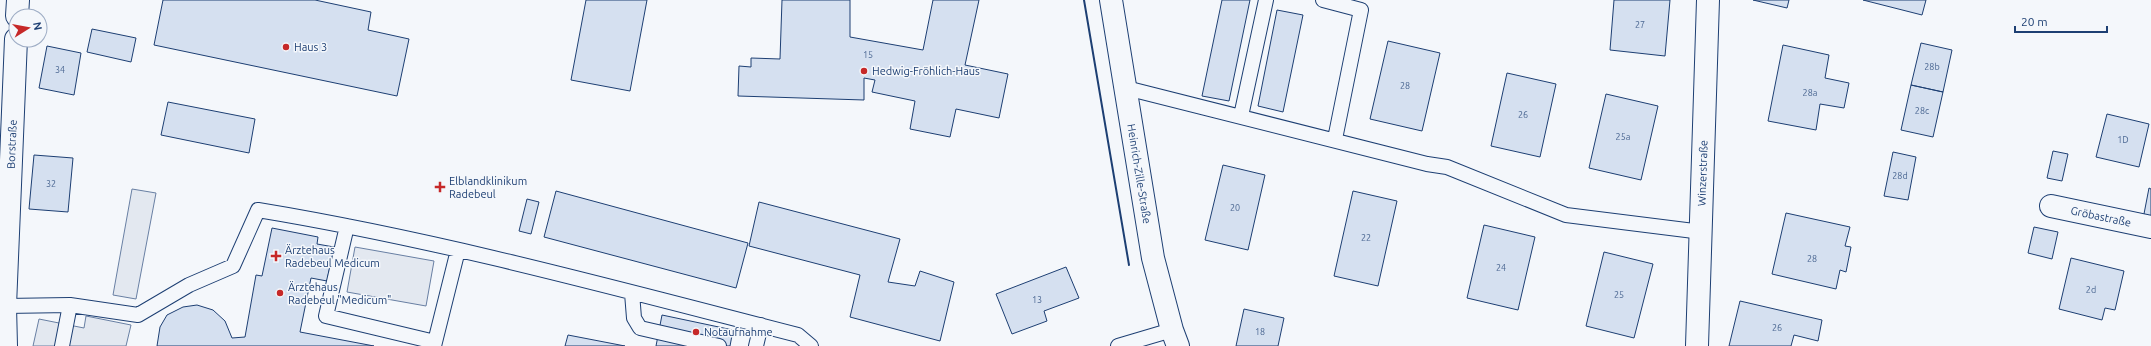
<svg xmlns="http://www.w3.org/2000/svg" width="2151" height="346" font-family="Ubuntu,sans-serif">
  <rect width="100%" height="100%" fill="#f4f7fb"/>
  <!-- parking -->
  <path fill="#e3e8f0" stroke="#687fa3" d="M132 189 156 193 136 299 113 295Z
    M355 247 434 261 426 306 347 292Z
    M86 316 131 325 126 346H33L39 319 84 328Z"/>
  <!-- building -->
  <path fill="#d5e0f0" stroke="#1d3f73" d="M163 0H315L371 12 368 30 409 39 397 96 154 45Z
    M586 0H647L630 91 571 80Z
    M782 0H850V37L923 50 933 0H979L965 65 1008 74 999 118 956 109 950 137 910 129 915 101 872 92 875 80 864 78V100L738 96 739 66 751 67V58L780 59Z
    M1222 0H1250L1229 101 1202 96Z
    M1614 0H1670L1665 56 1610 50Z
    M1753 0H1789L1787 8Z
    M1863 0H1926L1922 15Z
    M1277 10 1303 15 1283 112 1258 106Z
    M92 29 136 38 131 62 87 52Z
    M1388 41 1440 53 1422 131 1370 119Z
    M1921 43 1952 50 1943 92 1911 85Z
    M1783 45 1829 55 1825 78 1849 83 1844 108 1820 104 1816 130 1768 121Z
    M47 46 81 53 74 95 39 88Z
    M1507 73 1556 84 1540 157 1491 146Z
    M1911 85 1943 92 1933 137 1901 130Z
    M1606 94 1658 106 1641 180 1589 168Z
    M168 102 255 119 249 153 161 135Z
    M2107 114 2149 124 2139 167 2096 157Z
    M2053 151 2068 154 2062 181 2047 178Z
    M1893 152 1916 157 1908 200 1884 196Z
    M34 155 73 158 68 212 29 209Z
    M1223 165 1265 175 1248 250 1205 240Z
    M2149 188 2151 189V220L2143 219Z
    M556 191 748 243 736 288 544 237Z
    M1353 191 1397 201 1378 286 1334 276Z
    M527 199 539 202 531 234 519 231Z
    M759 202 900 239 888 282 915 286 920 271 954 282 940 341 850 317 860 275 749 246Z
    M1786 213 1850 227 1845 246 1851 247 1846 272 1840 270 1836 289 1772 274Z
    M1484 225 1535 237 1518 310 1467 298Z
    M2034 227 2058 232 2052 259 2028 253Z
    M272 228 318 237 317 244 334 247 327 281 311 278 300 332 374 346H157L160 327 167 315 183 307 197 305 213 310 225 321 232 338 245 337 256 275 262 276Z
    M1604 252 1653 264 1634 338 1586 326Z
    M2071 258 2124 271 2115 310 2105 308 2102 320 2059 309Z
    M1066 267 1079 298 1044 311 1047 321 1012 334 996 294Z
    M1740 301 1822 320 1818 341 1794 335 1791 346H1729Z
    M1244 309 1284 318 1278 346H1236Z
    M662 315 733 330 730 346H656Z
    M568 335 625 346H565Z"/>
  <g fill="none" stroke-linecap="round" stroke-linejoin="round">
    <!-- service casing -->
    <g stroke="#1d3f73" stroke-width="16">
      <path id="service" d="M1323 0 1361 10 1335 139
        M1126 88 1427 164 1447 167 1566 215 1702 232
        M1241 116 1266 0
        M347 226 326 316 435 342
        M632 293 634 318 640 328 719 346
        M5 306 70 305 138 315 189 285 233 266 258 210C440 240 619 289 798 335L811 346
        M62 346 70 305
        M434 346 458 250
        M756 346 761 325
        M1118 346 1172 330"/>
    </g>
    <!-- minor casing -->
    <g stroke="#1d3f73" stroke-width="24">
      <g id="minor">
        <path id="s1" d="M1111 0 1153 258 1172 330 1178 346"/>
        <path d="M17 16 18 0"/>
        <path id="s2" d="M2051 206 2151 227"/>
        <path id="s3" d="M6 346 5 306 16 39"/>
        <path id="s4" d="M1697 346 1708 0"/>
      </g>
    </g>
    <!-- service -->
    <use href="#service" stroke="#f4f7fb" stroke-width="14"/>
    <!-- minor -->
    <use href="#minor" stroke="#f4f7fb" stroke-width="22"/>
    <!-- wall -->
    <path stroke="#1d3f73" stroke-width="2" d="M1084 0 1129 265"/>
  </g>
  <!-- markers -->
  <g fill="#c62828" stroke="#f4f7fb" stroke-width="1.5">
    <circle cx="286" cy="47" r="4"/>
    <circle cx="864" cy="71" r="4"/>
    <path d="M438 181h4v4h4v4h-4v4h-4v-4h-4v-4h4z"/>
    <path d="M274 250h4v4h4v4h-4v4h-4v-4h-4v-4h4z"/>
    <circle cx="280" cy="293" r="4"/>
    <circle cx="696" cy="332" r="4"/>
  </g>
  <g text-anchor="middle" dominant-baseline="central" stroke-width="3" stroke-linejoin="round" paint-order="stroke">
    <!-- number labels -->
    <g font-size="9" fill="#4b6792">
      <text x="1640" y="25">27</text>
      <text x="868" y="55">15</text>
      <text x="1932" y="67">28b</text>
      <text x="60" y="70">34</text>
      <text x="1405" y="86">28</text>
      <text x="1810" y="93">28a</text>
      <text x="1922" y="111">28c</text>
      <text x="1523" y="115">26</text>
      <text x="1623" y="137">25a</text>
      <text x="2123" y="140">1D</text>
      <text x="1900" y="176">28d</text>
      <text x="51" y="184">32</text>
      <text x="1235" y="208">20</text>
      <text x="1366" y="238">22</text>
      <text x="1812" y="259">28</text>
      <text x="1501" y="268">24</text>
      <text x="2091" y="290">2d</text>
      <text x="1619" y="295">25</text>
      <text x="1037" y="300">13</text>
      <text x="1777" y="328">26</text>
      <text x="1260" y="332">18</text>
    </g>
    <!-- poi labels -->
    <g font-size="11" fill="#1d3f73" stroke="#f4f7fb" text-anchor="start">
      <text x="294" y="47">Haus 3</text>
      <text x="872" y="71">Hedwig-Fröhlich-Haus</text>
      <text x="449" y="181">Elblandklinikum<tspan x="449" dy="13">Radebeul</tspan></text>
      <text x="285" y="250">Ärztehaus<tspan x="285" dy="13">Radebeul Medicum</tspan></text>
      <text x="288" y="287">Ärztehaus<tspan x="288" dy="13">Radebeul "Medicum"</tspan></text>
      <text x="704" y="332">Notaufnahme</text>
    </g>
    <!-- street labels -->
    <g font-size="11" fill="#1d3f73" stroke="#f4f7fb">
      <text stroke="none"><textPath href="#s3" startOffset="202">Borstraße</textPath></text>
      <text stroke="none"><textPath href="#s4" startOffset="173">Winzerstraße</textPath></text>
      <text stroke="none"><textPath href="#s1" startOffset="176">Heinrich-Zille-Straße</textPath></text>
      <text stroke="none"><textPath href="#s2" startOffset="51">Gröbastraße</textPath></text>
    </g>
  </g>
  <!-- north arrow -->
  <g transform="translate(28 28) rotate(79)"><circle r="19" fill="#f4f7fb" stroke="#9eadc5"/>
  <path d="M0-3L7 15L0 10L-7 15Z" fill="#c62828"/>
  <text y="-6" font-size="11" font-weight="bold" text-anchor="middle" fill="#1d3f73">N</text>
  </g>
  <!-- scale -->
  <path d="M2015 26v6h92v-6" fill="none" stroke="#1d3f73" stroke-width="2"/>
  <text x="2021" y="26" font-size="12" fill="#1d3f73" stroke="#f4f7fb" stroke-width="3" paint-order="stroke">20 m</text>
</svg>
